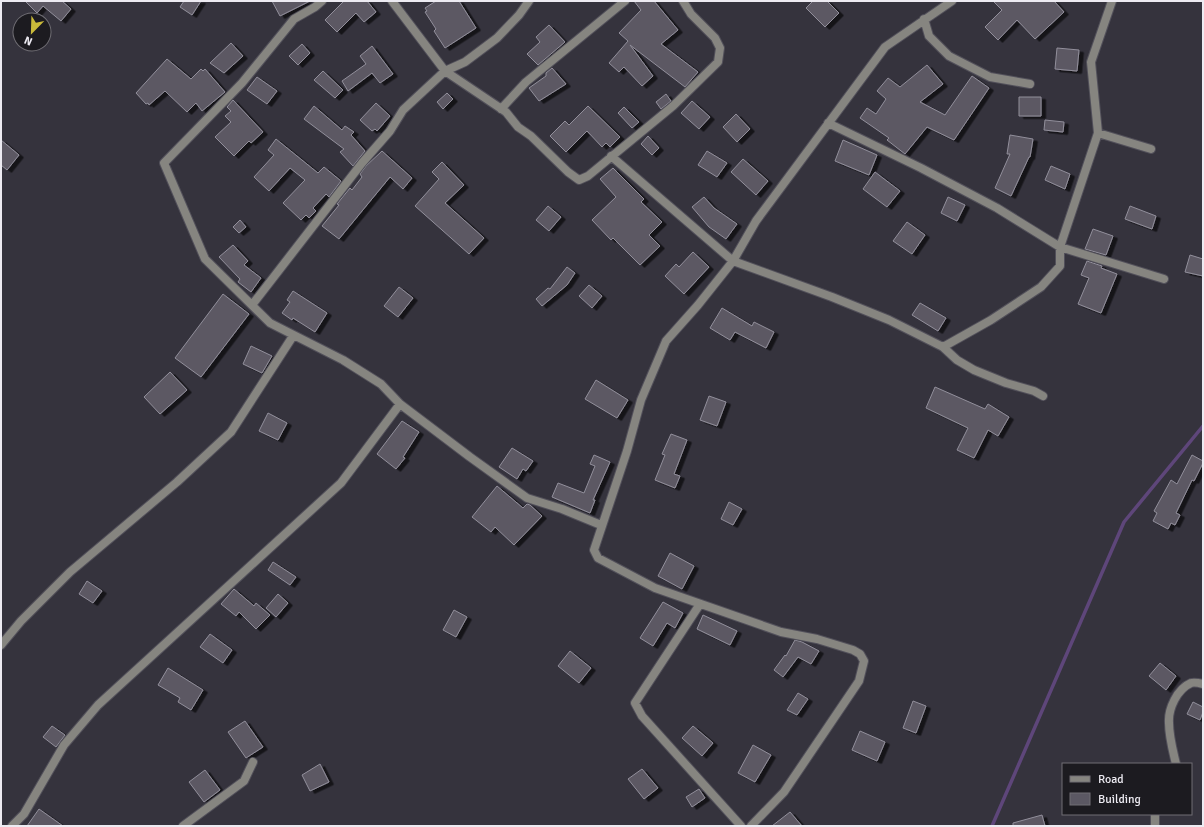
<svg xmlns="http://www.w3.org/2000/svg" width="1204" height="827" font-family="Signika,sans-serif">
  <defs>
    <filter id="shadow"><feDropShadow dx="4.5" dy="2.5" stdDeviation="0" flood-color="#0009"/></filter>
  </defs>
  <rect width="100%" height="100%" fill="#35333d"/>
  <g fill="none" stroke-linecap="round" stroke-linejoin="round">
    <!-- stream -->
    <path stroke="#5e467a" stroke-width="3.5" d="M992 826 1124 522 1203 426"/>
  </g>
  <!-- building -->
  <path fill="#5b5863" stroke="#928f9b" filter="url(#shadow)" d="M25 1H62L71 9 61 21 43 6 37 13Z
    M184 1H201L192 15 180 7Z
    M272 1H310L280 16Z
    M344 1H367L376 12 364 22 356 13 337 32 325 20Z
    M436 1H459L476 28 445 48 434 31 436 29 425 12 427 11 425 8Z
    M634 1H654L678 30 661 44 698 72 685 87 630 45 653 76 642 86 624 67 619 72 609 63 628 41 619 33 641 10Z
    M813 1H827L839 13 825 27 806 8Z
    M993 1H1054L1064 12 1035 39 1017 20 998 40 985 27 1002 10Z
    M549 25 565 42 538 65 527 54 540 42 536 37Z
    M231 43 243 56 224 73 210 63Z
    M302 44 310 53 298 65 289 56Z
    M372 46 393 74 380 83 372 73 348 91 342 81 366 64 360 56Z
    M1057 48 1079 50 1077 71 1055 69Z
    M167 59 191 79 201 69 203 71 205 69 225 92 202 111 196 103 187 112 165 91 149 105 148 103 146 104 136 93Z
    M927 65 943 84 920 102 945 115 972 76 989 88 954 140 927 127 905 154 887 140 889 138 860 118 867 108 876 114 886 99 877 91 888 78 900 87Z
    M552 68 566 84 539 101 529 88 546 76V73Z
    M323 71 343 90 335 98 314 80Z
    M257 77 277 91 267 104 247 90Z
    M447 93 453 99 443 109 437 102Z
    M666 94 671 101 661 109 656 102Z
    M1019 97H1041V116H1019Z
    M233 100 263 132 251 143 249 141 234 156 215 137 231 122 225 116 231 111 227 107Z
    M692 101 710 117 699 129 681 113Z
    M376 103 390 116 377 131 375 129 372 131 360 120Z
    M314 106 342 130 345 126 354 132 351 135 365 151 353 166 340 152 344 149 304 119Z
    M588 106 620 137 610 147 606 143 602 147 587 131 566 152 550 136 565 121 569 125Z
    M624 107 639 122 632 128 618 113Z
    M736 114 750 129 737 142 723 127Z
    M1045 120 1064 122 1063 132 1044 130Z
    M1010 135 1033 139 1030 157H1029L1011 196 995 188 1010 154H1007Z
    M648 136 659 148 652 155 641 144Z
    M276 139 318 173 324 167 341 181 329 197 326 194 313 208 316 211 309 218 306 215 301 220 283 203 305 180 290 168 269 191 254 177 274 155 268 150Z
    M1 140 19 155 7 170 1 165Z
    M843 140 877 155 869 175 835 161Z
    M382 151 412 178 403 189 390 177 339 239 322 226 339 205 337 204 350 188 352 190 362 177 360 174 366 166Z
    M707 151 727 163 717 177 698 165Z
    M743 159 768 181 756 195 731 172Z
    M442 162 464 185 445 203 484 238 469 254 415 206 439 179 432 172Z
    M1051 166 1070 174 1065 189 1045 180Z
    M613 168 644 199 641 202 662 222 649 235 660 246 640 265 613 238 611 240 592 220 616 197 600 179Z
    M875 172 900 191 887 207 863 189Z
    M704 197 714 208 737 224 726 239 709 227 692 207Z
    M948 197 965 205 957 221 941 213Z
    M548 206 561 217 549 231 536 220Z
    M1130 206 1156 216 1152 229 1125 219Z
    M240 220 246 227 239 233 233 227Z
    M907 222 925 235 912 254 893 241Z
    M1093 229 1113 236 1106 255 1085 249Z
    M233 245 248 261 244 265 261 278 251 292 238 282 240 279 219 257Z
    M693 252 709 267 684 294 665 276 676 264 679 267Z
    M1190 255 1203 259V276L1185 272Z
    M1087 261 1102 266 1101 268 1117 274 1101 313 1078 304 1089 278 1081 275Z
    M567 267 575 273 567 285 542 306 536 299 548 288 550 289Z
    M589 285 602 296 592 308 579 296Z
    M399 287 413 298 398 317 384 306Z
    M293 291 327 313 315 332 293 318 292 320 282 313 290 302 287 300Z
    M223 294 249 314 201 377 175 358Z
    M920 303 946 318 938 331 912 315Z
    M722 308 752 326 754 322 774 332 766 348 735 332 730 340 710 328Z
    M251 346 272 356 262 373 243 364Z
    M170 372 187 390 160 414 144 397Z
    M596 380 628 400 617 418 585 399Z
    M935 387 985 409 988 404 1009 417 998 436 988 430 974 458 957 450 968 428 926 408Z
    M709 396 726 402 717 426 700 420Z
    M268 413 287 423 278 440 259 431Z
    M402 421 419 432 403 457 405 458 396 469 377 454Z
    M671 434 687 440 674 474 680 476 675 488 655 480 665 455 662 454Z
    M512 448 533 461 526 471 523 469 517 479 499 467Z
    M594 455 610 462 593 500H595L590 513 552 497 558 483 584 493 595 466 590 464Z
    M1192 455 1203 461V463L1194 481 1192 480 1176 513 1180 515 1175 525 1171 523 1168 529 1153 521 1157 513 1154 511 1171 480 1177 484Z
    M497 486 523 508 527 504 530 505 542 516 514 545 495 527 491 532 472 517Z
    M729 502 742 509 733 525 721 519Z
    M670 553 694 566 682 589 658 576Z
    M273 562 296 577 290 585 268 570Z
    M87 581 102 591 93 603 79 594Z
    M234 589 254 606 256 603 270 615 256 629 239 612 236 616 221 604Z
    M278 594 288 603 276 617 266 608Z
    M663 602 683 613 675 628 667 623 653 646 640 638Z
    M454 610 467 617 456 637 443 630Z
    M703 615 737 631 730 645 697 629Z
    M210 634 232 650 223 663 200 647Z
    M795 640 802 642 819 651 811 664 798 657 783 677 774 670 785 655 786 656Z
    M570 651 591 668 579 683 558 666Z
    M1160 663 1176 676 1166 690 1149 676Z
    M168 668 203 690 191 710 178 702 180 698 158 685Z
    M798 693 808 699 797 715 787 710Z
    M913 701 926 706 916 733 903 728Z
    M1193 702 1203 707V712L1200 720 1187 714Z
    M245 721 263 747 246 758 228 732Z
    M52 726 65 735 56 747 43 737Z
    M693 726 713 743 702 756 682 738Z
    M860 731 885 742 877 761 852 750Z
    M753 745 771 755 755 782 738 773Z
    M320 764 329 782 310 791 302 775Z
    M642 769 658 788 644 799 628 779Z
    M205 770 220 790 204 802 189 782Z
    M699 789 705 798 692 807 686 797Z
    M39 809 63 826H27Z
    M790 812 802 826H772Z
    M1042 815 1045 826H1013V823Z"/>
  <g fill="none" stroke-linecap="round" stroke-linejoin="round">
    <!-- minor casing -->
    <g stroke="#52505a" stroke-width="10">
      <path id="minor" d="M322 1 315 7 294 19 242 83 164 163 205 259 270 323 343 360 381 384 400 404 470 457 527 498 562 509 601 525
        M392 1 445 71 506 112 518 127 531 136 568 172 579 180 588 176 673 106 718 62 720 48 715 38 691 14 683 1
        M1112 1 1091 62 1098 133 1060 247 1164 279
        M924 19 929 36 949 56 990 77 1030 84
        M501 109 526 82 625 1
        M828 123 921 168 997 208 1060 247V266L1041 287 991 320 943 347
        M1098 133 1151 149
        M611 156 733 261 832 297 889 320 943 347 957 360 974 370 1006 383 1034 391 1043 396
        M252 305 362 163 390 131 403 110 445 71 465 62 497 38 519 15 529 1
        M700 604 635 703 642 716 741 826
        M1 645 21 621 70 572 177 482 231 432 293 336
        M1176 764C1173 751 1169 737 1169 723 1168 709 1177 689 1191 683 1194 682 1199 683 1203 684
        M1155 814V826
        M12 826 24 814 64 745 98 705 341 483 400 404
        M183 826 244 781 253 762
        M751 826 784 792 859 681 864 661 860 654 853 650 817 639 781 632 655 588 598 558 594 550 627 451 641 400 666 341 698 305 733 261 756 221 885 47 952 1"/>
    </g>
    <!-- minor -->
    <use href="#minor" stroke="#868580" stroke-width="8"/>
  </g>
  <!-- border -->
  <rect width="1204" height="827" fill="none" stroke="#edebf2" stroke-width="4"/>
  <!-- legend -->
  <rect x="1062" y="763" width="130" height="52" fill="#1c1b20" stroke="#706e74"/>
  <rect x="1070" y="776" width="20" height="6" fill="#868580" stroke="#706e74"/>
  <text x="1098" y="783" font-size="12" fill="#edebf2">Road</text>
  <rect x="1070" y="793" width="20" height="12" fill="#5b5863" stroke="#706e74"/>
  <text x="1098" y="803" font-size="12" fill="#edebf2">Building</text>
  <!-- north arrow -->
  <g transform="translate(32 32) rotate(203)"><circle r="19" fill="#1c1b20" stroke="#706e74"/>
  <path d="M0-3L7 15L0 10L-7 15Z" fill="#caba3a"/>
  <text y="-6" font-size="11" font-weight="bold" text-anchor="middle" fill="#edebf2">N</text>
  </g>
</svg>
